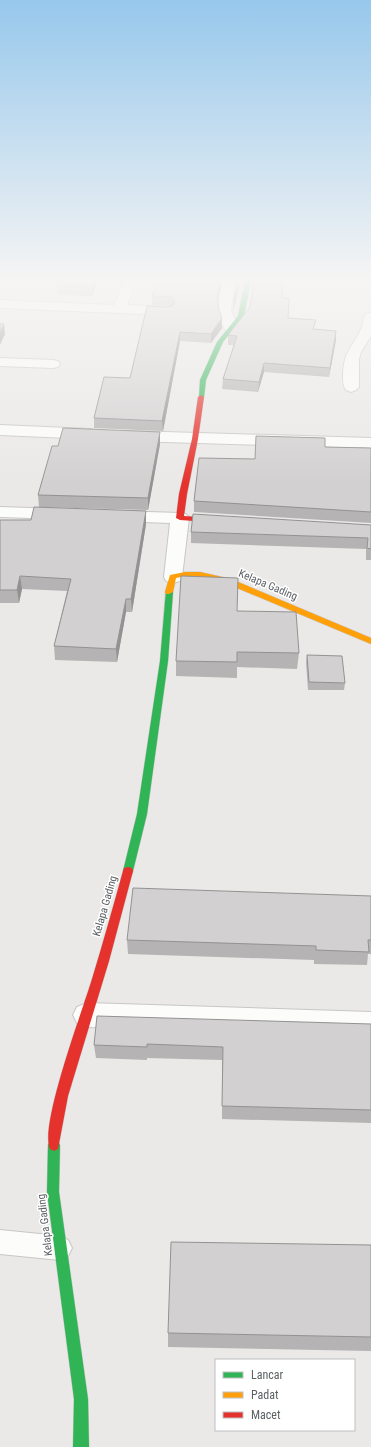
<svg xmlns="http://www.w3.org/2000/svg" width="371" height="1447" font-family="'Roboto Condensed',sans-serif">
  <rect width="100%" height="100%" fill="#ebe9e7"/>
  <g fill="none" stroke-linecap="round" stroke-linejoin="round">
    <!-- lane casing -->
    <g stroke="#c8c7c7" stroke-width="2">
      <path id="lane" d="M0 1230 60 1236 68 1240 72 1248 68 1256 60 1260 0 1254Z"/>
    </g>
    <!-- street casing -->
    <g stroke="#c8c7c7" stroke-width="2">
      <path id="street" d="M124 281H136L127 305 167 307 172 308 174 311 172 314 167 315 0 308V300L114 305Z
        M223 281H235L231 310 238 328 236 331 231 332 226 331C215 315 218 299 223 281Z
        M371 313V336L361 352 359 359V387L356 390 351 392 346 390C343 386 343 381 343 375 344 350 352 349 361 329 363 324 363 318 366 314Z
        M0 358 53 360 58 361 60 364 58 367 53 368 0 366Z
        M0 425 91 429 97 431 99 434 97 437 91 439 0 435Z
        M131 431 371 438V448L131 441 125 439 123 436 125 433Z
        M0 507 62 509 68 510 71 514 68 518 62 519 0 517Z
        M116 511 180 513 186 514 189 518 182 577 180 581 173 583 166 581 164 577 170 523 116 521 110 520 107 516 110 512Z
        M87 1003 371 1012V1036L87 1027 77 1023 73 1015 77 1007Z"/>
    </g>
    <!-- fast casing -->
    <g stroke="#c7c7c7" stroke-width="1">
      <path id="fast" d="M245 281H251L244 316 223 342 206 380 204 397 199 398 200 380 217 342 238 316Z
        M166 590H169L173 592 168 661 147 814 133 871 132 874 128 875 124 874 123 871 137 814 160 661Z
        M54 1139 58 1141 60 1145 59 1192 88 1399 89 1447H73L74 1399 47 1192 48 1145 50 1141Z"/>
    </g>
    <!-- slow casing -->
    <g stroke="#c7c7c7" stroke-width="1">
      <path id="slow" d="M185 572H200L231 579 371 638V644L225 583C208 578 194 574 176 578L173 592 169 594H166L165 592 170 575Z"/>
    </g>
    <!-- jam casing -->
    <g stroke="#c7c7c7" stroke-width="1">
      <path id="jam" d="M201 395 204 397 198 439 187 494 184 516 225 519V523H222L180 520 176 518 179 494 192 439 198 397Z
        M128 867 132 868 133 871 109 961 68 1096 58 1149 54 1151 50 1149C39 1126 83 1009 92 979 103 943 113 907 123 871L124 868Z"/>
    </g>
    <!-- lane -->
    <use href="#lane" fill="#fcfcfb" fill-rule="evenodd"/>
    <!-- street -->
    <use href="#street" fill="#fcfcfb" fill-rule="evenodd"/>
    <!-- fast -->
    <use href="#fast" fill="#30b455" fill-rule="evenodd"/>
    <!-- slow -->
    <use href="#slow" fill="#ff9f0a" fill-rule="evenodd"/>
    <!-- jam -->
    <use href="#jam" fill="#e5322d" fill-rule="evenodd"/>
  </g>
  <!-- wall -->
  <path fill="#b5b3b3" d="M98 281 92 296 58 295 57 285Z
    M159 281H222L218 302 219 310 222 318V328L211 343 180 341 163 431 94 428V418L130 378 167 307 171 306 152 305V296Z
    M282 298 288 318 315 329 336 331V340L329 377 264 372 258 392 222 389 223 379 234 345H228V335L250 307Z
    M160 444 148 510 39 507 38 495Z
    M325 447 371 448V523L194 512V501L255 459Z
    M146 511V524L132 612H126L117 662 55 660 54 646 67 591 22 589 19 603H0V520H31Z
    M371 525V560H366V549L191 543V532Z
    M237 611 299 653 297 669 237 667V678L176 676V661Z
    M307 655 345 683 344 690H308L306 662Z
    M371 896V954H368L367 965 314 964V960L128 954 127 940Z
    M371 1024V1123L222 1119V1060L147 1058V1060L96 1058 94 1045Z
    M371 1245V1351L168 1347V1333Z"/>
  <!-- shaded-wall -->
  <path fill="#939292" d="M94 281H98L92 296V286Z
    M220 281H222L217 307V298Z
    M239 281H241L233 312 234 302Z
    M222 318V328L211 343V334Z
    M4 324 5 334 0 345V333Z
    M336 331V340L329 377 330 368Z
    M180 332V341L163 431 162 421Z
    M264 363V372L258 392 259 382Z
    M160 432V444L148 510V498Z
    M146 511V524L132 612 131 599Z
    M20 576 22 589 19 603 17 590Z
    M126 599V612L117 662 116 649Z"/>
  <!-- building -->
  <path fill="#d2d0d0" stroke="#939292" d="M59 281H94L92 286 57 285Z
    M159 281H220L217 298 219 310 222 318 211 334 180 332 162 421 94 418 104 377 130 378 147 306 167 307 172 306 175 303 172 297 152 296Z
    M236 281H239L234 302Z
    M254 281H283L282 298H289L288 318 316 320 313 329 336 331 330 368 264 363 259 382 223 379 237 336 228 335 250 307Z
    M0 324H4L0 333Z
    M63 428 160 432 148 498 38 495 52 446H58Z
    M256 436 325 438V447L371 448V512L194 501 199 458 255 459Z
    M34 507 146 511 131 599H126L116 649 54 646 71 579 20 576 17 590H0V520H31Z
    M193 514 371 525V549L367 548 368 538 191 532Z
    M181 576 238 578 237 611 296 612 299 653 237 652V662L176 661Z
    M307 655 342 656 345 683 309 682Z
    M133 888 371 896V940H368L369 952 316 950V946L127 940Z
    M97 1016 371 1024V1110L222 1106 223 1047 147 1044V1047L94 1045Z
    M171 1242 371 1245V1337L168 1333Z"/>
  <!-- sky -->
  <linearGradient id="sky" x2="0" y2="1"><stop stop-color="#97c8ec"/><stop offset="0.58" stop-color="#f6f5f4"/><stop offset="1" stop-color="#f6f5f4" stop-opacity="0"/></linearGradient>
  <rect width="371" height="483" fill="url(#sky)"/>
  <g text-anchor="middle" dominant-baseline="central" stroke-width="3" stroke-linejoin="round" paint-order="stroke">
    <!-- street labels -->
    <g font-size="11" fill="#5c6164" stroke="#fff">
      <text transform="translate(268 585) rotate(23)">Kelapa Gading</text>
      <text transform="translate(105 906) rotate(-74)">Kelapa Gading</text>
      <text transform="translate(45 1225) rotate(-97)">Kelapa Gading</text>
    </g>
  </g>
  <!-- legend -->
  <rect x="215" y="1359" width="140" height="72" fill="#ffffff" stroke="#bec0c1"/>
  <rect x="223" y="1372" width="20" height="6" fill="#30b455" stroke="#bec0c1"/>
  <text x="251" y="1379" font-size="12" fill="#5c6164">Lancar</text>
  <rect x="223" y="1392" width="20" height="6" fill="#ff9f0a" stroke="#bec0c1"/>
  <text x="251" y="1399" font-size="12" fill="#5c6164">Padat</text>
  <rect x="223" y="1412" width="20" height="6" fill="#e5322d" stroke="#bec0c1"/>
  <text x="251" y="1419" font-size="12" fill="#5c6164">Macet</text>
</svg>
